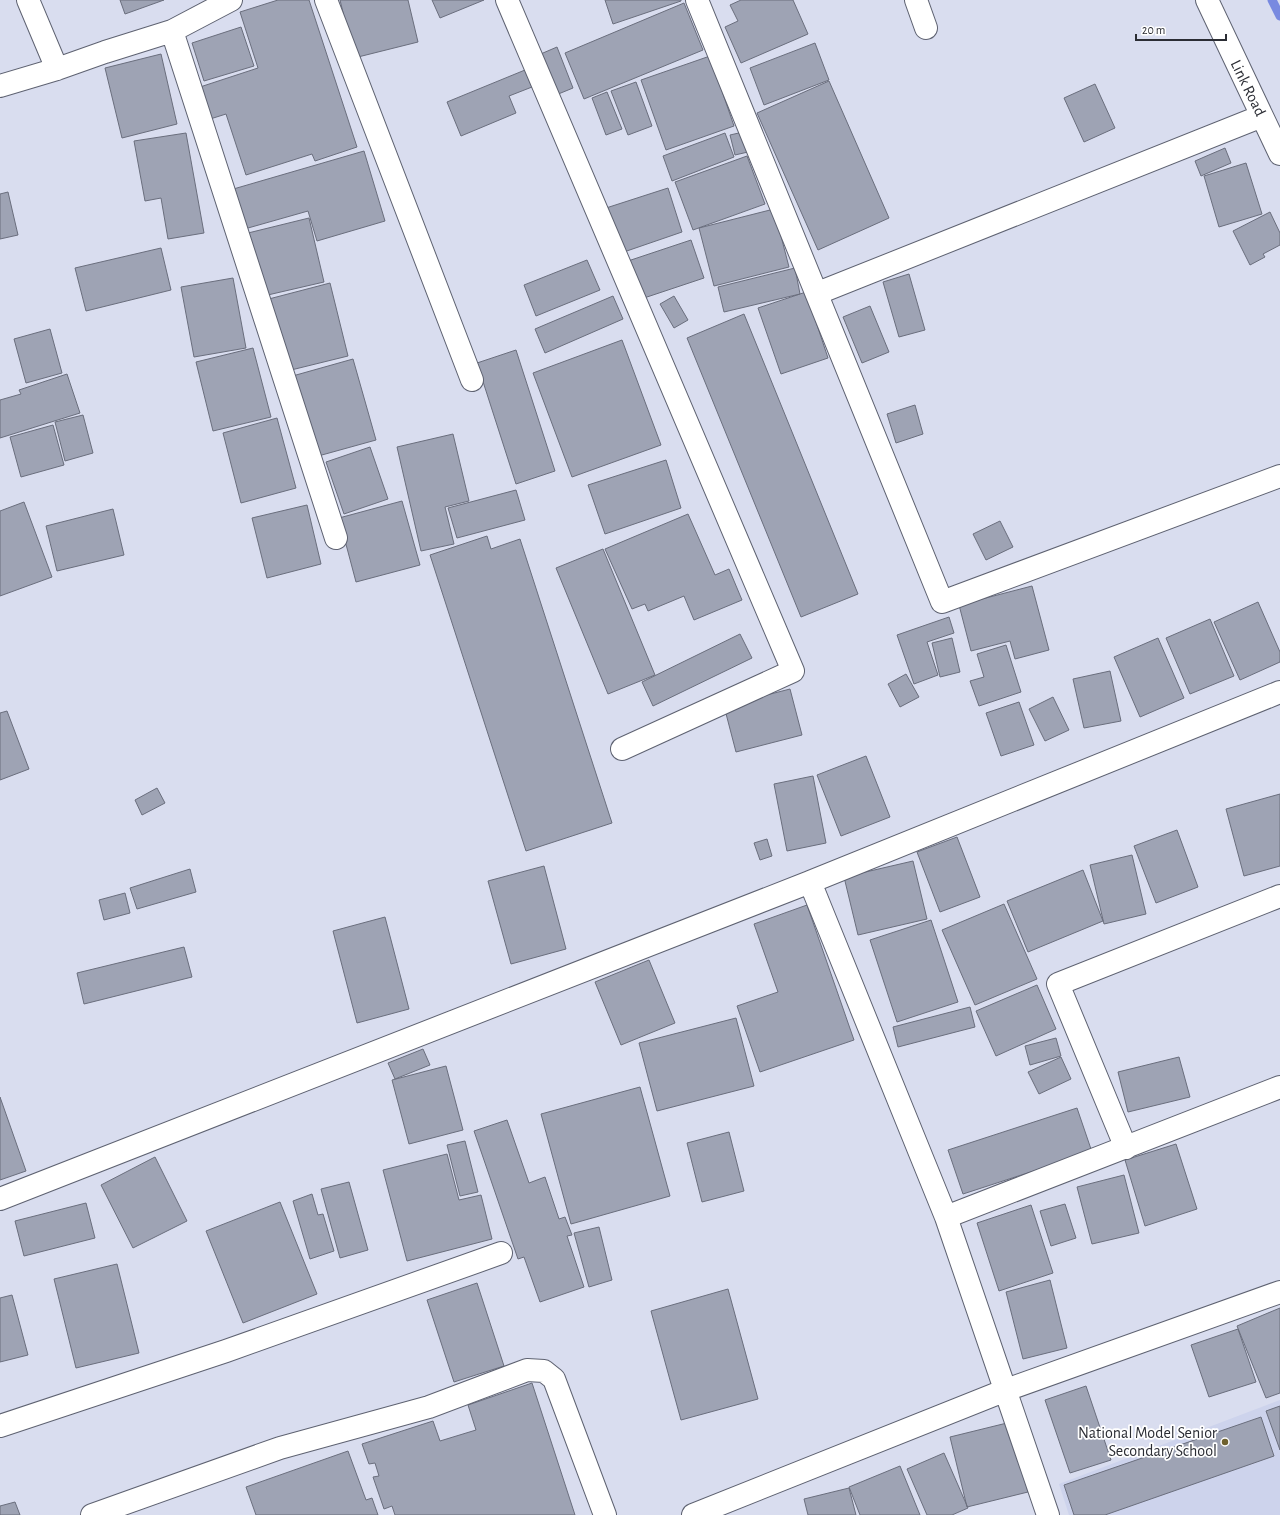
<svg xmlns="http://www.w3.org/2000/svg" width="1280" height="1515" font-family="'Alegreya Sans',sans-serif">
  <rect width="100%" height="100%" fill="#d9ddef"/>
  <!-- built -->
  <path fill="#cdd3ec" d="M1280 1400V1515H1069L1059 1484Z"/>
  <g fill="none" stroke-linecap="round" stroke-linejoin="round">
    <!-- stream -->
    <path stroke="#7889e0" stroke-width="9" d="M1272 0 1280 16"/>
  </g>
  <!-- building -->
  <path fill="#9ea3b4" stroke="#6a6e7d" d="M120 0H164L125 14Z
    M278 0H309L357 147 315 161 312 154 246 175 226 114 207 120 197 88 258 68 240 12Z
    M340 0H408L418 42 354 58Z
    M432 0H484L440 18Z
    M605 0H681V1L613 24Z
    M741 0H793L808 34 741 63 725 27 738 21 730 5Z
    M684 3 703 50 584 99 565 53Z
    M241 27 254 66 204 81 192 43Z
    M815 43 829 80 764 105 750 68Z
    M557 47 573 88 551 97 536 56Z
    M161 54 177 124 122 138 105 68Z
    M710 56 734 126 666 150 641 80Z
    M525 70 532 87 509 96 516 113 461 136 447 102Z
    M829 81 889 218 818 250 757 113Z
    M636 82 652 126 628 135 611 91Z
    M1095 84 1115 128 1084 142 1064 98Z
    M607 92 622 129 606 135 592 98Z
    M743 132 748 152 735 155 730 135Z
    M186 133 204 233 168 239 161 198 145 201 134 141Z
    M725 133 734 157 672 181 663 156Z
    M1225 148 1231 163 1201 176 1195 161Z
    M364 151 385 221 317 241 308 211 241 230 230 190Z
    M747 156 765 204 693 230 675 182Z
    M1246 163 1262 214 1219 227 1204 176Z
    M668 188 682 232 618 254 603 209Z
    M8 192 18 235 0 239V194Z
    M774 209 789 267 714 286 699 228Z
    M1270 212 1280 233V245L1263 254 1265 257 1250 265 1233 231Z
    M309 218 324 282 259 297 244 234Z
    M691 240 704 278 641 299 628 261Z
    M161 248 171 290 86 311 75 268Z
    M587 260 600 290 536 316 524 285Z
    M795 268 800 294 724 312 718 287Z
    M909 274 925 330 899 337 883 282Z
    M233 278 246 348 194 357 181 287Z
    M330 283 348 356 283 372 265 300Z
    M806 292 828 358 781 374 758 308Z
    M613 296 623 319 545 353 535 329Z
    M674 296 688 320 674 328 660 304Z
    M870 306 889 352 862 363 843 317Z
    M744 314 858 594 801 617 687 338Z
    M50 329 62 373 26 383 14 339Z
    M622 340 661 445 572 477 533 373Z
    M253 348 271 417 213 431 196 362Z
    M516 350 555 471 516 484 477 363Z
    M353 359 376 440 311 458 289 377Z
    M67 374 80 413 0 438V400L21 394 19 390Z
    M915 405 923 434 896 443 887 414Z
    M83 415 93 453 65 461 55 422Z
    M277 418 296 488 241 503 223 433Z
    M53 425 64 465 21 477 10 437Z
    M453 434 469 501 445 507 454 544 421 551 397 447Z
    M370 447 388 499 344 514 326 462Z
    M666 460 681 508 605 534 588 485Z
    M516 490 525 520 457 538 448 508Z
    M402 501 420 565 356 582 339 518Z
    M24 502 52 577 0 596V511Z
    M307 505 321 564 267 578 252 518Z
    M113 509 124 555 57 571 46 526Z
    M688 514 715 575 729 569 742 600 694 620 684 596 648 611 645 604 632 609 605 549Z
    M1000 521 1013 547 986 560 973 534Z
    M487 536 491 549 520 539 612 823 526 851 430 555Z
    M603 549 655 675 608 694 556 568Z
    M1032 586 1049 650 1015 659 1010 641 971 651 959 605Z
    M1258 602 1280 652V662L1240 680 1214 622Z
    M949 617 954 633 927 642 938 675 914 684 897 635Z
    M1210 619 1234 676 1190 694 1166 638Z
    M740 634 752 658 653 706 642 682Z
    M952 638 960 672 940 677 932 643Z
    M1158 638 1184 698 1140 717 1114 657Z
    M1006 645 1021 692 979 706 970 681 984 677 977 654Z
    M1110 671 1121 721 1084 728 1073 679Z
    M906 674 919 697 900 707 888 684Z
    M790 689 802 735 736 752 724 706Z
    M1053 697 1069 730 1045 741 1029 709Z
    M1019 702 1034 745 1001 756 986 713Z
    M7 711 29 769 0 780V713Z
    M866 756 890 817 841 836 817 775Z
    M813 776 826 843 787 851 774 784Z
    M157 788 165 803 142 815 135 800Z
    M1280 794V866L1244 876 1226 809Z
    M1177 830 1198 887 1156 903 1134 846Z
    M957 837 980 897 940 912 917 852Z
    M767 839 772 856 760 860 754 843Z
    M1132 855 1146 914 1104 924 1090 865Z
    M913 861 927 919 858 935 844 877Z
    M544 866 566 949 511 964 488 881Z
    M190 869 196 892 137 909 130 888Z
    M1083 870 1103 921 1028 952 1007 901Z
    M125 893 130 913 104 920 99 900Z
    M1004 904 1037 979 975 1005 942 930Z
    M807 905 854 1040 760 1072 737 1006 778 992 754 924Z
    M385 917 409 1009 357 1023 333 931Z
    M931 920 958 1002 897 1022 870 940Z
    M184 947 192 977 84 1004 77 973Z
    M649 960 675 1023 621 1045 595 982Z
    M1037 985 1056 1029 996 1056 976 1011Z
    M970 1007 975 1027 898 1047 893 1027Z
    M736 1018 754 1086 657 1111 639 1043Z
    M1056 1038 1061 1056 1030 1065 1025 1046Z
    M423 1049 430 1065 395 1079 388 1063Z
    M1061 1057 1071 1079 1039 1094 1028 1072Z
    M1179 1057 1190 1097 1128 1112 1118 1072Z
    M446 1066 463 1130 409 1144 392 1080Z
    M640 1087 670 1196 571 1224 541 1114Z
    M0 1097 26 1171 0 1180Z
    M1077 1108 1092 1152 963 1194 948 1150Z
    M507 1120 529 1183 545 1177 559 1219 565 1217 572 1235 567 1236 584 1287 540 1302 524 1257 518 1259 474 1131Z
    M729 1132 744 1191 702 1202 687 1143Z
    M465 1141 478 1192 460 1196 447 1145Z
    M1176 1144 1197 1209 1145 1226 1125 1160Z
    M447 1154 459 1200 481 1195 492 1239 407 1261 383 1170Z
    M155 1157 187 1221 133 1248 101 1185Z
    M1124 1175 1139 1233 1092 1244 1077 1187Z
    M349 1182 368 1250 340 1258 321 1189Z
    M312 1194 318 1215 323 1214 334 1251 310 1259 293 1201Z
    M280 1202 317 1294 243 1323 206 1231Z
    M86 1203 95 1238 24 1256 15 1221Z
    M1065 1204 1076 1238 1051 1246 1040 1211Z
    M1031 1205 1053 1273 999 1291 977 1223Z
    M599 1227 612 1280 589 1287 574 1233Z
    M117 1264 139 1353 76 1368 54 1279Z
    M1050 1280 1067 1348 1023 1359 1006 1292Z
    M477 1283 504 1366 454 1382 427 1300Z
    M728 1289 758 1399 681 1420 651 1311Z
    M12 1295 28 1355 0 1362V1298Z
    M1280 1308V1393L1266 1398 1237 1326Z
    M1238 1329 1256 1382 1209 1397 1191 1345Z
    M532 1383 575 1515H395L392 1506 384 1509 373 1477 379 1476 375 1463 369 1464 362 1444 433 1421 440 1441 476 1430 468 1405Z
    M1086 1386 1111 1460 1070 1473 1045 1400Z
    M1280 1406V1450L1266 1411Z
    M1261 1417 1274 1456 1105 1515H1074L1064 1485Z
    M1011 1422 1028 1492 967 1507 950 1437Z
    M348 1451 366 1500 372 1498 378 1515H256L246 1487Z
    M944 1453 968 1508 952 1515H927L907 1469Z
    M900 1466 920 1515H860L849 1487Z
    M849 1488 856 1515H808L804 1499Z
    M15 1502 20 1515H0V1506Z"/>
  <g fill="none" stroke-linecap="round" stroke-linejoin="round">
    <!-- minor casing -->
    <g stroke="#5e6271" stroke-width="24">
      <path id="minor" d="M28 0 57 69
        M326 0 472 380
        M507 0 793 671 622 749
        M697 0 942 602 1280 476
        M916 0 926 28
        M1207 0 1280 154
        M172 31 336 538
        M0 86 57 69 105 52 172 31 231 0
        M818 293 1262 116
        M810 882 1280 692
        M1126 1148 1058 984 1280 896
        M0 1199 810 882 946 1217 1048 1515
        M946 1217 1280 1087
        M0 1426 226 1351 501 1253
        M92 1515 280 1448 429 1407 527 1370 544 1371 554 1379 605 1515
        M693 1515 1006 1390 1280 1292"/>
    </g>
    <!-- minor -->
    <use href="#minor" stroke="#fff" stroke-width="22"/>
  </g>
  <!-- markers -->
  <circle fill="#6f612e" stroke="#fff" stroke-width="1.5" cx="1225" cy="1442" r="4"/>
  <g text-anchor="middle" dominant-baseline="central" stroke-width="3.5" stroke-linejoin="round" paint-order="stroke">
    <!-- street labels -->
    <g font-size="16" fill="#2b2d34" stroke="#fff">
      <text transform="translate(1248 88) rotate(64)">Link Road</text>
    </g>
    <!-- poi labels -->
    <g font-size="16" fill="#2b2d34" stroke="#fff" text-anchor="end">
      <text x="1217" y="1433">National Model Senior<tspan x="1217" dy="18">Secondary School</tspan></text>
    </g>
  </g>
  <!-- scale -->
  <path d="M1136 34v6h90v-6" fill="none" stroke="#2b2d34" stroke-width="2"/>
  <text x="1142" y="34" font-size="12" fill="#2b2d34" stroke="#ffffff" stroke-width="3" paint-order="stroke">20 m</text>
</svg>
